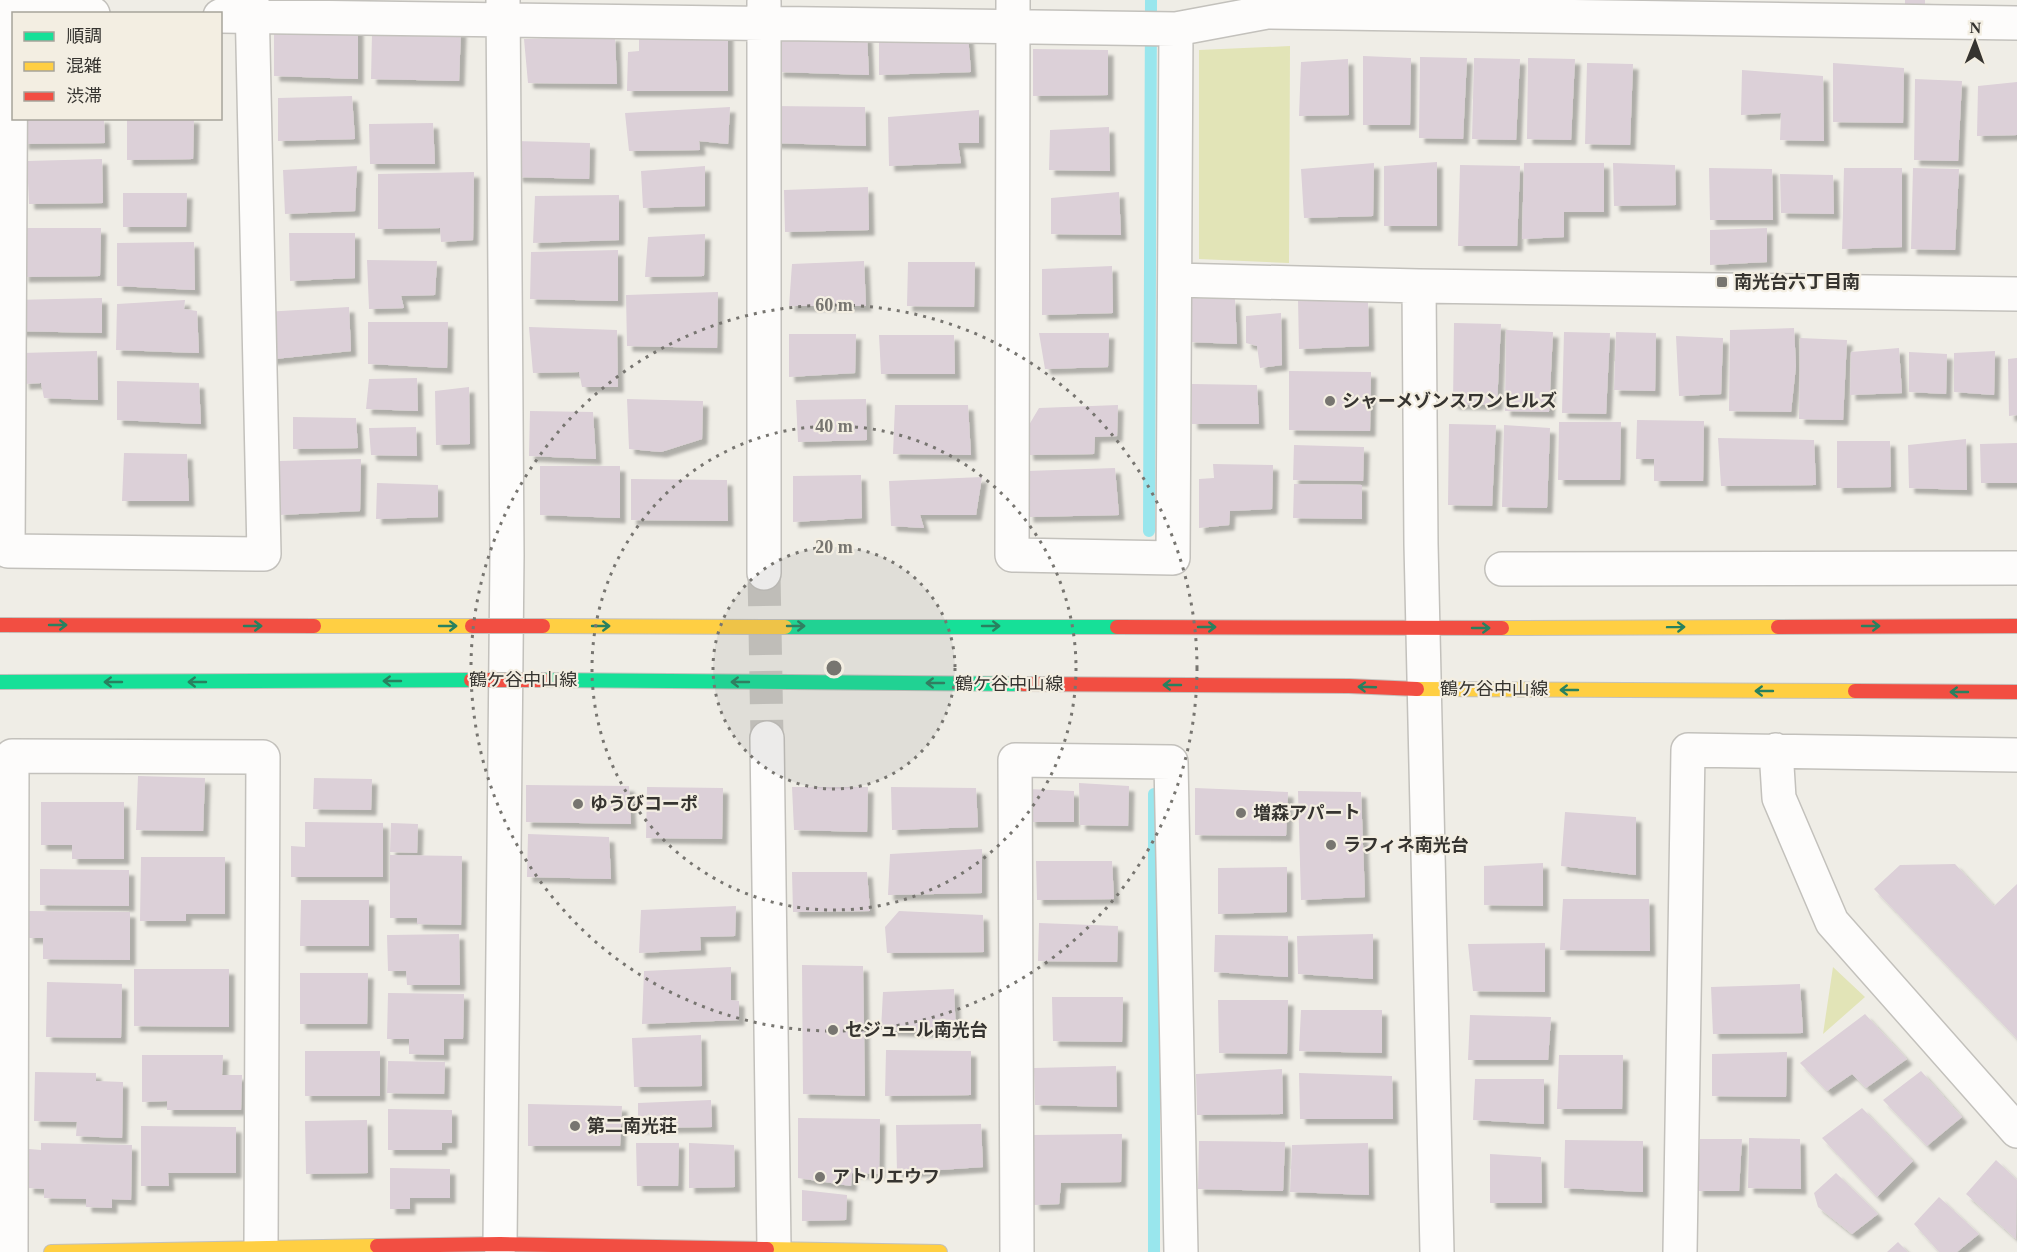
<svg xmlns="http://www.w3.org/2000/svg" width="2017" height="1252" font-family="'Times New Roman','Noto Sans JP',serif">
  <defs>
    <filter id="shadow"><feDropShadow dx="5.5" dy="5.5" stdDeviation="1.5" flood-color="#0004"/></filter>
  </defs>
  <rect width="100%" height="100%" fill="#efede6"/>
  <!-- green -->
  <path fill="#e2e4b7" d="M1290 46 1289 263 1199 259V50Z
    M1833 967 1865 997 1823 1034Z"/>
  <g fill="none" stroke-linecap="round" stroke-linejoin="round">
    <!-- stream -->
    <path stroke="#99e6ed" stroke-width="12" d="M1149 531 1151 0
      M1154 1252V794"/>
  </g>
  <!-- building -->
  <path fill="#dcd0d8" filter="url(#shadow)" d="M1905 0H1925V10H1905Z
    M274 28H358V79L274 76Z
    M461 30 459 81 371 79 372 33Z
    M728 32V91H627L628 52 639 51V35Z
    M968 35 971 72 879 75V36Z
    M615 36 617 84 528 83 524 39Z
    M777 36H867L869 75 778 72Z
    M1033 49 1108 50V95L1033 96Z
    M1363 56 1411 58 1410 125H1363Z
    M1420 57 1467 58 1463 139 1419 138Z
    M1474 58 1520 59 1516 140 1472 139Z
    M1528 58 1575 59 1571 140 1527 139Z
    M1348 59 1349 115 1299 116 1301 62Z
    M1587 63 1633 64 1630 145 1585 144Z
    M1833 63 1904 68 1903 123 1833 122Z
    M1742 70 1823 76 1824 141 1780 140 1781 113 1741 115Z
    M1915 79 1962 81 1958 161 1914 160Z
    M2017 82V135L1977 136 1978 86Z
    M352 96 355 139 278 141V98Z
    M772 106 865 107 866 146 773 143Z
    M730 107 728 144 699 141 700 150 629 151 625 113Z
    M979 110V143H958L961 163 889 166 888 117Z
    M23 118H104L105 143 23 144Z
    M127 118H194L193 159 127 160Z
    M433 123 435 164H370L369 124Z
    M1109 127 1110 171 1049 170 1050 130Z
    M515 141 590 143 589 179 517 177Z
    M102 159 103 203 29 204 27 161Z
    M1437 162V226H1384V166Z
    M1374 163 1373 216 1304 218 1301 169Z
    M1524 163H1604V212H1564V237L1522 239Z
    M1613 163 1675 165 1676 205 1614 206Z
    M1460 165 1520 166 1517 246H1458Z
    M357 166 355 211 285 214 283 170Z
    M705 166V206L643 208 641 171Z
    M1709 168 1772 169 1773 220H1710Z
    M1844 168H1902V247L1842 249Z
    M1913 168 1959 169 1955 250 1911 249Z
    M474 172 473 240 441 242 440 228 378 229V174Z
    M1780 174 1833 175 1834 214 1781 213Z
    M868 187 869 230 785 232 784 190Z
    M1119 192 1121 235 1051 234V198Z
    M123 193H187L186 227H123Z
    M619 195V240L533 243 535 196Z
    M26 228H101L100 276 23 277Z
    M1767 228V262L1710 265V230Z
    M289 233H355V278L290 281Z
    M705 234 704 276 645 277 648 237Z
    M194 242 195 290 117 286V243Z
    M618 250V301L530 299 531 252Z
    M367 260 437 261 435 295 401 296 404 308 369 309Z
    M864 261 866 306H789L792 264Z
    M908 262H975L974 307 907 306Z
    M1112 266 1113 313 1042 315V269Z
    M718 292 717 348 627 346 626 295Z
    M102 298V333L12 331V300Z
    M1187 298 1235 299 1237 344 1189 342Z
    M185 300 184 309 197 311 199 353 116 350 117 304Z
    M1298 300 1368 302 1369 346 1299 349Z
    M349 307 351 351 265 360 264 312Z
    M1281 313 1282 365 1260 368 1257 346 1246 343V316Z
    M368 322H448L447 368 368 364Z
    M1454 323 1501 324 1497 405 1453 404Z
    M529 327 617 330 618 387H582L579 372 533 373Z
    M1794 328 1796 366 1791 412 1729 411 1730 330Z
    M1506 330 1553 332 1549 412 1505 411Z
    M1564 332 1610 333 1606 414 1562 413Z
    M1616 332 1656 333 1655 391 1614 390Z
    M1039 333H1109L1108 367 1045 369Z
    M789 334H856L855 373 789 377Z
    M879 335H954L955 374H881Z
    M1676 336 1723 338 1721 394 1679 396Z
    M1800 338 1847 340 1843 420 1799 419Z
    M1899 348 1902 393 1850 395 1851 352Z
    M97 351 98 400 44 398 41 383 24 384 21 353Z
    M1995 351 1994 395 1954 392V353Z
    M1909 352 1947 354 1946 394 1909 392Z
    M2017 358V415L2009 416 2008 359Z
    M1289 371 1371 372 1370 431 1289 430Z
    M417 378 418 411 366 409 369 379Z
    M117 381 199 383 201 424 117 420Z
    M1192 384 1257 385 1259 424H1192Z
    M469 387 470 444 436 445 435 391Z
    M627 399 703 401 702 439 661 452 629 449Z
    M866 399 867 440 798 442 796 400Z
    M895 405H968L971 455 893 454Z
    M1118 405 1117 436 1095 437 1094 454 1028 455 1026 430 1039 408Z
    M530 411 593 412 596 459 529 456Z
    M293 417 356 418 358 448 293 449Z
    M1637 420 1704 421 1703 481H1654V459H1636Z
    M1559 422H1621L1620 480H1558Z
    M1449 424 1496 425 1492 506 1448 505Z
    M1504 425 1550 428 1547 508 1502 507Z
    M416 427 417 456 371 455 369 428Z
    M1718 438 1814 440 1816 485 1721 486Z
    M1966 439 1967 490 1909 488 1908 445Z
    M1837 441H1890L1891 487 1837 488Z
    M2017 443V483H1981L1980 444Z
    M1294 445 1364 447 1363 481 1293 480Z
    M124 453 187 454 189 501H122Z
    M361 459 360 511 279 515V461Z
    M1213 464 1273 465 1272 509 1230 511 1229 525 1199 528V479L1214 478Z
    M540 466H620V518L540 515Z
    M1115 468 1119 515 1028 517 1027 471Z
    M861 475 862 518 793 522V476Z
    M982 477 976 515H920L924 528 891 526 889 481Z
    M631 479 727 480 728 521 631 520Z
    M377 483 438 485V517L376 519Z
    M1294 484 1362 485V519L1293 518Z
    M138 776 205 778 203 831 136 830Z
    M314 778 372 779 371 810 313 809Z
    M1079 783 1129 786 1128 826 1080 825Z
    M526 785 629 786 631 824 526 822Z
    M647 787 723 788 722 839 646 838Z
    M792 787H868L867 832 794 830Z
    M891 787 976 788 978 827 892 830Z
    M1195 788 1288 792 1286 836 1195 835Z
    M1028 789 1074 791V822H1030Z
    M1298 791 1361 792 1365 897 1301 900Z
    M41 802H124V859H72V845H41Z
    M1565 812 1636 817V875L1561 866Z
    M305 822 383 823V877H291V846L305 847Z
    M391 823 418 824 417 853 390 852Z
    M528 834 609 837 611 879 527 877Z
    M982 849V893L888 895 890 854Z
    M390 855 462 856 461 925 417 924V918H390Z
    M141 857H225V914H186V921H140Z
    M1036 861H1112L1114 899 1037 900Z
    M1543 863V906L1484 905V866Z
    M1955 864 1994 906 2017 884V1039L1874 889 1900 865Z
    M1287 867V912L1218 914V868Z
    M40 869 129 870V906L40 905Z
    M792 872H867L870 911 793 912Z
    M1563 899H1649L1650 951 1560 950Z
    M301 900H369V946H300Z
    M736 906 735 936 700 937 701 950 639 953 641 910Z
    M28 911 130 912V960L43 959V938H28Z
    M899 911 983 915 984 952 887 953 885 927Z
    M1039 923 1118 926 1117 962 1038 961Z
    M459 934 460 985H407L406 971H388L387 935Z
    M1373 934V979L1298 974 1297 936Z
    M1215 935 1288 936V977L1214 972Z
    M1545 943V992L1473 991 1468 944Z
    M802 965 863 966 865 1096 803 1094Z
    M731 967V1000L739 1001V1020L642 1024 644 971Z
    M134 969H229V1027L134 1026Z
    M300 973H368L367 1024H300Z
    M47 982 122 984 121 1038 46 1037Z
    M1800 984 1803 1033 1713 1034 1711 987Z
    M954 989 956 1033 881 1030 883 992Z
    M388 993 464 994 463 1039H444V1055L409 1054V1039H387Z
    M1052 997H1123L1122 1042 1053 1041Z
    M1218 1000H1288L1287 1054 1219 1053Z
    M1301 1010H1382V1053L1299 1051Z
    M1865 1014 1907 1059 1866 1088 1852 1074 1827 1091 1800 1063Z
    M1470 1015 1551 1017 1548 1060H1468Z
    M701 1035 702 1086 634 1087 632 1038Z
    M886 1050 971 1051V1095L885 1096Z
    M305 1051H380V1096H305Z
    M1787 1052 1786 1097 1712 1096V1054Z
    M142 1055H223L222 1075H242L241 1110H167V1101L142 1102Z
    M1559 1055H1623L1622 1109H1557Z
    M388 1061 445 1062 444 1094 387 1093Z
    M1116 1066 1117 1107 1035 1105 1034 1068Z
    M1282 1069 1283 1114 1197 1115 1196 1074Z
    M1921 1071 1962 1117 1927 1146 1883 1100Z
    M35 1072 96 1073V1081L123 1082 122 1138 76 1136 77 1122 34 1121Z
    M1299 1073 1392 1076 1393 1119H1300Z
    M1475 1079H1544V1124L1473 1120Z
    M711 1100 712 1127 638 1128V1103Z
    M528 1104 622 1106 620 1146H528Z
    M1862 1108 1913 1161 1877 1197 1822 1138Z
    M388 1109 452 1110V1143H442V1150H388Z
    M798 1118 880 1119 879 1174 852 1173 851 1186 798 1178Z
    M367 1120 368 1173 306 1174 305 1121Z
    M981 1124 983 1167 897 1173 896 1125Z
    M141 1126 236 1127V1173H168L169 1186H141Z
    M1122 1134 1121 1182 1061 1183 1059 1204 1034 1205 1030 1135Z
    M1749 1138 1800 1139 1801 1189 1748 1188Z
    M1700 1139H1742L1739 1191H1697Z
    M1565 1140 1643 1141V1192L1564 1188Z
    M1199 1141 1285 1142 1283 1191 1198 1189Z
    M41 1143 132 1145 131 1200 112 1199V1208L86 1207V1199L44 1198V1189L28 1188 29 1149 41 1150Z
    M636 1143H679L678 1186H637Z
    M689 1143 734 1145 735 1187 689 1188Z
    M1368 1143 1369 1195 1290 1192 1292 1145Z
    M1490 1154 1541 1157 1542 1203H1490Z
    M1996 1160 2017 1180 2016 1239 1966 1194Z
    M390 1168 450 1169V1198H410V1209H390Z
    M1836 1173 1878 1214 1852 1234 1818 1207 1814 1193Z
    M802 1190 847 1195 846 1220 802 1221Z
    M1939 1197 1979 1234 1957 1252H1939L1914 1224Z
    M1898 1242 1908 1252H1887Z"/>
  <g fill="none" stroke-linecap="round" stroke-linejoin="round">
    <!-- street-tunnel -->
    <path stroke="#cac8c2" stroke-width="33" stroke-dasharray="33 16" stroke-linecap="butt" d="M764 573 767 738"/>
    <!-- street casing -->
    <g stroke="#c3c1bc" stroke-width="36">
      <path id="street" d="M11 0 8 551 264 554 252 0
        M1013 0 1012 555 1173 558 1176 29
        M764 2V573
        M0 12 93 14
        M220 16 1176 29 1267 12 2017 23
        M1175 280 1419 286 2017 294
        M1419 286 1421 544 1437 1252
        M1502 569 2017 568
        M767 738 774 1248
        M1776 750 1779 798 1832 922 2017 1131
        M500 1244 507 555 503 0
        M11 1252 12 756 263 757 261 1247
        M1017 1252 1015 760 1171 762 1181 1252
        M1680 1252 1688 750 2017 755"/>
    </g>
    <!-- fast casing -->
    <g stroke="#c3c1bc" stroke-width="16">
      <path id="fast" d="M785 627H1117
        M543 680 1023 684
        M0 682 471 680"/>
    </g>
    <!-- slow casing -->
    <g stroke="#c3c1bc" stroke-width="16">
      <path id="slow" d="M314 626H472
        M543 626 785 627
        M1502 628 1778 627
        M1417 689 1855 691
        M767 1249 940 1252
        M51 1252 377 1246"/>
    </g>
    <!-- jam casing -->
    <g stroke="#c3c1bc" stroke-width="16">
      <path id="jam" d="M0 625 314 626
        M1117 627 1502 628
        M1778 627 2017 626
        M1023 684 1349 686 1417 689
        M1855 691 2017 692
        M377 1246 500 1244 767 1249"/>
    </g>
    <!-- street -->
    <use href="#street" stroke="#fdfcfb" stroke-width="33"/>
    <!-- fast -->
    <use href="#fast" stroke="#16e098" stroke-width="14"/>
    <!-- slow -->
    <use href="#slow" stroke="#ffcf43" stroke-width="14"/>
    <!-- jam -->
    <use href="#jam" stroke="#f24e42" stroke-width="14"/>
    <!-- jam-bridge casing -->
    <g stroke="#c3c1bc" stroke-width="16" stroke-linecap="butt">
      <path id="jam-bridge" d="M472 626H543
        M471 680H543"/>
    </g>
    <!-- jam-bridge -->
    <use href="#jam-bridge" stroke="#f24e42" stroke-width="14"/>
  </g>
  <!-- one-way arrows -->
  <defs><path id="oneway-shaft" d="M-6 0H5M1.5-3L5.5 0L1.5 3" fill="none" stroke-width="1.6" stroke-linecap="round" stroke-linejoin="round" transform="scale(1.5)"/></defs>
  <g stroke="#28815f">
    <use href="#oneway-shaft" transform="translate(58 625)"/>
    <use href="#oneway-shaft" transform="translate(253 626)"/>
    <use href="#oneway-shaft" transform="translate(448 626)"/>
    <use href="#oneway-shaft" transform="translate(601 626)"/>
    <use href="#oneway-shaft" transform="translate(796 626)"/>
    <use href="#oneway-shaft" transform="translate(991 626)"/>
    <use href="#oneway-shaft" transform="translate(1871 626)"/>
    <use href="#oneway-shaft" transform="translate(1207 627)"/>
    <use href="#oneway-shaft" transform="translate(1676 627) rotate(-1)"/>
    <use href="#oneway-shaft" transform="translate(1481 628)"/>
    <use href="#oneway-shaft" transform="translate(392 681) rotate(180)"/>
    <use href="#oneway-shaft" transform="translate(113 682) rotate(180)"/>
    <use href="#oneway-shaft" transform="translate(197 682) rotate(180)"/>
    <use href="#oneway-shaft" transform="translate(740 682) rotate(-180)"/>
    <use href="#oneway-shaft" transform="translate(935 683) rotate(-180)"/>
    <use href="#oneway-shaft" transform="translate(1172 685) rotate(-180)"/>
    <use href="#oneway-shaft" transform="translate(1367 687) rotate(-178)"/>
    <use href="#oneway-shaft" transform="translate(1569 690) rotate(-180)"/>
    <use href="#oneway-shaft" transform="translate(1764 691) rotate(-180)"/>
    <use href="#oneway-shaft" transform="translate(1959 692) rotate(-180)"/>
  </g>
  <!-- distance rings -->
  <circle cx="834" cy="668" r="121" fill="#777570" fill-opacity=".12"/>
  <g fill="none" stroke="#777570" stroke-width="3" stroke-dasharray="3 6">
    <circle cx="834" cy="668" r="121"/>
    <circle cx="834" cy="668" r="242"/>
    <circle cx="834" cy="668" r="363"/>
  </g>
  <!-- markers -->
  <g fill="#777570" stroke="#f3eee2" stroke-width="2">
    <rect x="1716" y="276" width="12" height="12" rx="3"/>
    <circle cx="1330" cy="401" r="6"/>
    <circle cx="578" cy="804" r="6"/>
    <circle cx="1241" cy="813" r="6"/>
    <circle cx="1331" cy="845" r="6"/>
    <circle cx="833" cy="1030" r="6"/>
    <circle cx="575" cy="1126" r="6"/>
    <circle cx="820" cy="1177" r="6"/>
  </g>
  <g text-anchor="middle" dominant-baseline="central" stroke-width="4.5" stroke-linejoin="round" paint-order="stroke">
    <!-- poi labels -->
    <g font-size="18" font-weight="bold" fill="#363430" stroke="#f3eee2" text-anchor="start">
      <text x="1734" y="282">南光台六丁目南</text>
      <text x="1342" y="401">シャーメゾンスワンヒルズ</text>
      <text x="590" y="804">ゆうびコーポ</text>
      <text x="1253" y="813">増森アパート</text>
      <text x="1343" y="845">ラフィネ南光台</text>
      <text x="845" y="1030">セジュール南光台</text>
      <text x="587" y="1126">第二南光荘</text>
      <text x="832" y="1177">アトリエウフ</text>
    </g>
    <!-- street labels -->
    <g font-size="18" fill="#363430" stroke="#f3eee2">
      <text x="523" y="680">鶴ケ谷中山線</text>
      <text x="1009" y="684">鶴ケ谷中山線</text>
      <text x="1494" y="689">鶴ケ谷中山線</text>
    </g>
  </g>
  <circle cx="834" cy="668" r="9" fill="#777570" stroke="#f3eee2" stroke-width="3"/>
  <g font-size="18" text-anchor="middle" font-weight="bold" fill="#777570" stroke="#f3eee2" stroke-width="4.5" stroke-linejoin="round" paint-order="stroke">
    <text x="834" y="311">60 m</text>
    <text x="834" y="432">40 m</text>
    <text x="834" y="553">20 m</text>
  </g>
  <!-- legend -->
  <rect x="12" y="12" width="210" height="108" fill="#f3eee2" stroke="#a7a49b" stroke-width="1.5"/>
  <rect x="24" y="32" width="30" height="9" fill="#16e098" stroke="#a7a49b" stroke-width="1.5"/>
  <text x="66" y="42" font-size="18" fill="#363430">順調</text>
  <rect x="24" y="62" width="30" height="9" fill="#ffcf43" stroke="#a7a49b" stroke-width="1.5"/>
  <text x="66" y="72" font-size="18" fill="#363430">混雑</text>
  <rect x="24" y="92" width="30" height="9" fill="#f24e42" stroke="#a7a49b" stroke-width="1.5"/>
  <text x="66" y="102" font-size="18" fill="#363430">渋滞</text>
  <!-- north arrow -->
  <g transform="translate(1975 42) rotate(1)" stroke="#f3eee2" stroke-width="4.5" paint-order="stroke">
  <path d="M0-4.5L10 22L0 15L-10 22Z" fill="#363430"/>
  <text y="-9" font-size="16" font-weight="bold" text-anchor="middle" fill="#363430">N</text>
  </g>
</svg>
